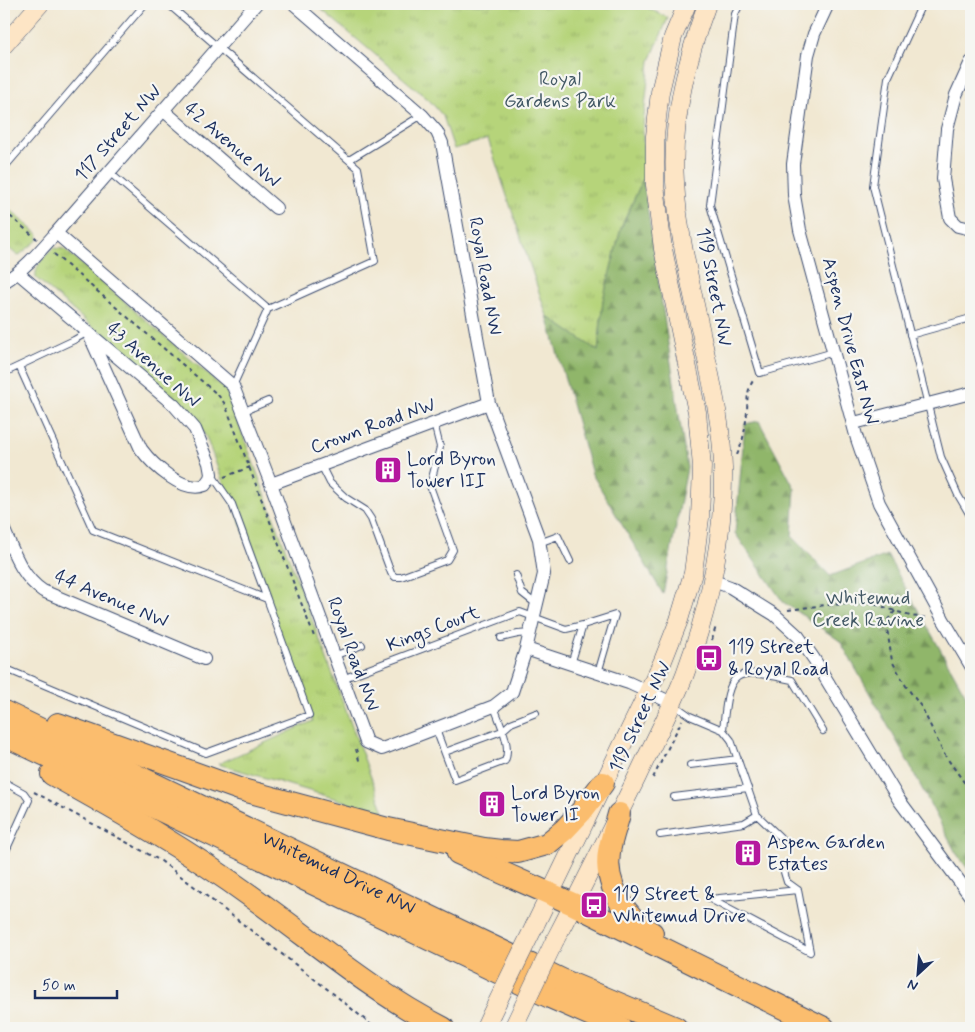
<svg xmlns="http://www.w3.org/2000/svg" width="975" height="1032" font-family="Mynerve,sans-serif">
  <defs>
    <pattern id="grass-tufts" width="24" height="20" patternUnits="userSpaceOnUse" patternTransform="scale(1.25)"><rect width="24" height="20" fill="#b6d47a"/><path d="M3 7l-1-3M5 7V3M7 7l1-3M15 17l-1-3M17 17v-4M19 17l1-3" fill="none" stroke="#9cb66c"/></pattern>
    <pattern id="forest-firs" width="22" height="20" patternUnits="userSpaceOnUse" patternTransform="scale(1.25)"><rect width="22" height="20" fill="#90b66a"/><path d="M5 1l3.5 6h-7zM16 11l3.5 6h-7z" fill="#75945a"/></pattern>
  </defs>
  <rect width="100%" height="100%" fill="#f6f6f2"/>
  <filter id="ink" filterUnits="userSpaceOnUse"><feTurbulence type="fractalNoise" baseFrequency=".02" numOctaves="2"/><feDisplacementMap in="SourceGraphic" scale="10" xChannelSelector="R" yChannelSelector="G"/><feConvolveMatrix kernelMatrix="1 2 1 2 8 2 1 2 1" color-interpolation-filters="sRGB"/></filter>
  <filter id="wash" filterUnits="userSpaceOnUse"><feTurbulence type="fractalNoise" baseFrequency=".0096" numOctaves="4" result="noise"/><feDisplacementMap in="SourceGraphic" scale="20" xChannelSelector="R" yChannelSelector="G"/><feGaussianBlur stdDeviation="1.12" result="paint"/><feColorMatrix in="noise" values="0 0 0 0 0 0 0 0 0 0 0 0 0 0 0 0 0 1.4 0 .05"/><feComposite in="paint" operator="in"/></filter>
  <g filter="url(#wash)">
    <rect width="100%" height="100%" fill="#f1e8d2"/>
    <!-- grass -->
    <path fill="url(#grass-tufts)" stroke="#68826c" d="M315 4H640L668 18 650 61 643 126V179L621 228 603 300 598 352 547 316 488 139 454 149 443 116 429 100Z
      M4 204 39 235 37 237 39 239 18 256 4 244Z
      M54 248 64 249 226 390 384 812 348 804 347 802 218 764 313 721 267 599 235 507 223 482 206 437 192 415 160 386 36 278C34 266 45 256 54 248Z"/>
    <!-- forest -->
    <path fill="url(#forest-firs)" stroke="#567264" d="M643 179 687 468 663 594 592 474 547 316 598 351 603 300 621 228Z
      M759 421 795 489 792 536 830 576 887 555 971 704V873L956 853 900 747 840 641 783 602 735 533 745 424Z"/>
  </g>
  <g filter="url(#ink)">
    <g fill="none" stroke-linecap="round" stroke-linejoin="round">
      <!-- lane casing -->
      <g stroke="#3b4b6f" stroke-width="8">
        <path id="lane" d="M740 4 735 14 710 205 760 373 834 352
          M922 4 888 78 873 186 941 457 958 495 971 517
          M349 160 422 115
          M4 168 145 4
          M109 172 268 309 375 261 358 168 168 4
          M910 335 971 318
          M19 366 93 530 267 599 232 504 212 475
          M4 373 74 340 88 332
          M233 386 268 309
          M242 412 268 401
          M321 465 330 483 346 498 365 510 371 519 391 573 395 577H401L447 560 453 550 430 486 440 447 434 423
          M539 543 558 536 570 561
          M516 575 522 593 536 604
          M501 638 518 634 530 633
          M334 656 362 645
          M571 664 583 625 615 615 598 673
          M4 668 206 753 309 715 267 599
          M342 679 520 612 566 629 583 625
          M435 727 455 780 505 761C512 745 499 722 494 706
          M723 730C729 669 732 667 792 680L823 731
          M445 752 502 731 511 723 536 713
          M690 765 738 759
          M4 782 24 793 29 800 4 855
          M674 797 748 788
          M757 815 781 838
          M660 835 744 823 757 815 731 740 723 730 690 716 673 704
          M784 872 787 882 798 890 710 899 810 952 798 890"/>
      </g>
      <!-- street casing -->
      <g stroke="#3b4b6f" stroke-width="14">
        <path id="street" d="M828 4 814 34 808 55 793 164 794 195 800 230 857 439 879 503 943 619 971 666
          M971 62 956 95 947 129 943 179 950 218 958 226 971 229
          M163 110 276 208
          M56 233 233 386 271 484 366 742 382 749 494 706 512 692 526 649 544 574 539 539 489 403 442 143 437 132 422 115 294 4
          M18 273 174 405 195 429 209 463 211 474 210 478 205 485C183 494 152 464 141 449L88 332
          M4 282C24 270 40 251 56 233L256 4
          M854 423 971 393
          M271 484 489 403
          M4 530C14 553 22 577 43 591L204 659
          M711 580 730 587 775 615 798 636 814 659 899 800 971 897
          M526 649 629 683 672 703"/>
      </g>
      <!-- secondary casing -->
      <g stroke="#3b4b6f" stroke-width="19">
        <path id="secondary" d="M4 45 40 4
          M535 925 662 663 679 620 693 573 700 518 702 467 697 412 663 249 655 185V136L660 92 673 37 687 4
          M555 940C583 886 610 832 637 777 653 743 671 710 685 674 709 609 724 537 723 468 722 423 711 380 702 337 691 285 678 234 675 182 671 121 686 61 707 4
          M485 1028 491 1015"/>
      </g>
      <!-- highway casing -->
      <g stroke="#3b4b6f" stroke-width="24">
        <g id="highway">
          <path id="s1" d="M4 712 562 980 676 1028"/>
          <path d="M58 724 239 789 388 829 484 849 501 851 518 852 547 844 564 830 581 812 603 783"/>
          <path d="M4 735 550 997 621 1028"/>
          <path d="M52 774C121 812 189 851 252 897 315 942 374 993 443 1028"/>
          <path d="M619 814C616 826 611 839 609 852 604 884 625 918 652 933"/>
          <path d="M458 853 573 904 824 1028"/>
        </g>
      </g>
      <!-- path -->
      <path stroke="#3b4b6f" stroke-width="2" stroke-dasharray="4 4" stroke-linecap="butt" d="M4 211 37 239
        M54 254 218 395 225 404 315 639
        M737 455C742 444 745 432 746 420 749 404 744 392 755 378
        M224 477 250 467
        M788 610 825 605 872 603 910 616 928 618
        M895 611 886 622 892 661 906 686 922 708 944 754 971 792
        M712 640 716 626
        M356 749 360 764
        M653 778 682 720
        M34 792 161 861 335 995 375 1028"/>
      <!-- lane -->
      <use href="#lane" stroke="#fff" stroke-width="6"/>
      <!-- street -->
      <use href="#street" stroke="#fff" stroke-width="12"/>
      <!-- secondary -->
      <use href="#secondary" stroke="#fde5c5" stroke-width="18"/>
      <!-- highway -->
      <use href="#highway" stroke="#fbbd6e" stroke-width="22"/>
      <!-- secondary-bridge casing -->
      <g stroke="#3b4b6f" stroke-width="19" stroke-linecap="butt">
        <path id="secondary-bridge" d="M491 1015 535 925
          M513 1028 555 940"/>
      </g>
      <!-- secondary-bridge -->
      <use href="#secondary-bridge" stroke="#fde5c5" stroke-width="18"/>
    </g>
  </g>
  <!-- icons -->
  <defs>
    <g id="building-square" transform="scale(1.4375)"><rect x="-9" y="-9" width="18" height="18" rx="4" fill="#b5179e" stroke="#f6f6f2"/><path d="M-4-6H4V6H1V3H-1V6H-4ZM-2.5-4.3h1.7v1.8h-1.7ZM.8-4.3h1.7v1.8H.8ZM-2.5-1h1.7V.8h-1.7ZM.8-1h1.7V.8H.8Z" fill="#fff"/></g>
    <g id="bus-square" transform="scale(1.4375)"><rect x="-9" y="-9" width="18" height="18" rx="4" fill="#b5179e" stroke="#f6f6f2"/><path d="M-5-6H5V4H4V6H2V4H-2V6H-4V4H-5ZM-3.5-4V0h7V-4ZM-3.5 1.2v1.5H-2V1.2ZM2 1.2v1.5H3.5V1.2Z" fill="#fff"/></g>
  </defs>
  <g fill-rule="evenodd">
    <use href="#building-square" x="388" y="470"/>
    <use href="#bus-square" x="709" y="658"/>
    <use href="#building-square" x="492" y="804"/>
    <use href="#building-square" x="748" y="853"/>
    <use href="#bus-square" x="594" y="905"/>
  </g>
  <g text-anchor="middle" dominant-baseline="central" stroke-width="4.5" stroke-linejoin="round" paint-order="stroke">
    <!-- park labels -->
    <g font-size="19" fill="#425865" stroke="#f6f6f2">
      <text x="560" y="79">Royal<tspan x="560" dy="22">Gardens Park</tspan></text>
      <text x="868" y="598">Whitemud<tspan x="868" dy="22">Creek Ravine</tspan></text>
    </g>
    <!-- street labels -->
    <g font-size="19" fill="#1b2f5e" stroke="#f6f6f2">
      <text transform="translate(118 133) rotate(-49)">117 Street NW</text>
      <text transform="translate(232 145) rotate(41)">42 Avenue NW</text>
      <text transform="translate(485 276) rotate(80)">Royal Road NW</text>
      <text transform="translate(714 287) rotate(79)">119 Street NW</text>
      <text transform="translate(850 341) rotate(75)">Aspen Drive East NW</text>
      <text transform="translate(153 365) rotate(42)">43 Avenue NW</text>
      <text transform="translate(373 426) rotate(-20)">Crown Road NW</text>
      <text transform="translate(111 599) rotate(23)">44 Avenue NW</text>
      <text transform="translate(433 629) rotate(-21)">Kings Court</text>
      <text transform="translate(353 654) rotate(70)">Royal Road NW</text>
      <text transform="translate(640 717) rotate(-65)">119 Street NW</text>
      <text stroke="none"><textPath href="#s1" startOffset="371">Whitemud Drive NW</textPath></text>
    </g>
    <!-- poi labels -->
    <g font-size="19" fill="#1b2f5e" stroke="#f6f6f2" text-anchor="start">
      <text x="407" y="459">Lord Byron<tspan x="407" dy="22">Tower III</tspan></text>
      <text x="728" y="647">119 Street<tspan x="728" dy="22">&amp; Royal Road</tspan></text>
      <text x="511" y="793">Lord Byron<tspan x="511" dy="22">Tower II</tspan></text>
      <text x="767" y="842">Aspen Garden<tspan x="767" dy="22">Estates</tspan></text>
      <text x="613" y="894">119 Street &amp;<tspan x="613" dy="22">Whitemud Drive</tspan></text>
    </g>
  </g>
  <!-- margin -->
  <rect width="975" height="1032" fill="none" stroke="#f6f6f2" stroke-width="20"/>
  <!-- north arrow -->
  <g transform="translate(918 974) rotate(206)" stroke="#f6f6f2" stroke-width="4" paint-order="stroke">
  <path d="M0-4L9 19L0 12L-9 19Z" fill="#1b2f5e"/>
  <text y="-8" font-size="14" font-weight="bold" text-anchor="middle" fill="#1b2f5e">N</text>
  </g>
  <!-- scale -->
  <path d="M35 990v8h82v-8" fill="none" stroke="#1b2f5e" stroke-width="2.5"/>
  <text x="42" y="990" font-size="15" fill="#1b2f5e" stroke="#f6f6f2" stroke-width="4" paint-order="stroke">50 m</text>
</svg>
